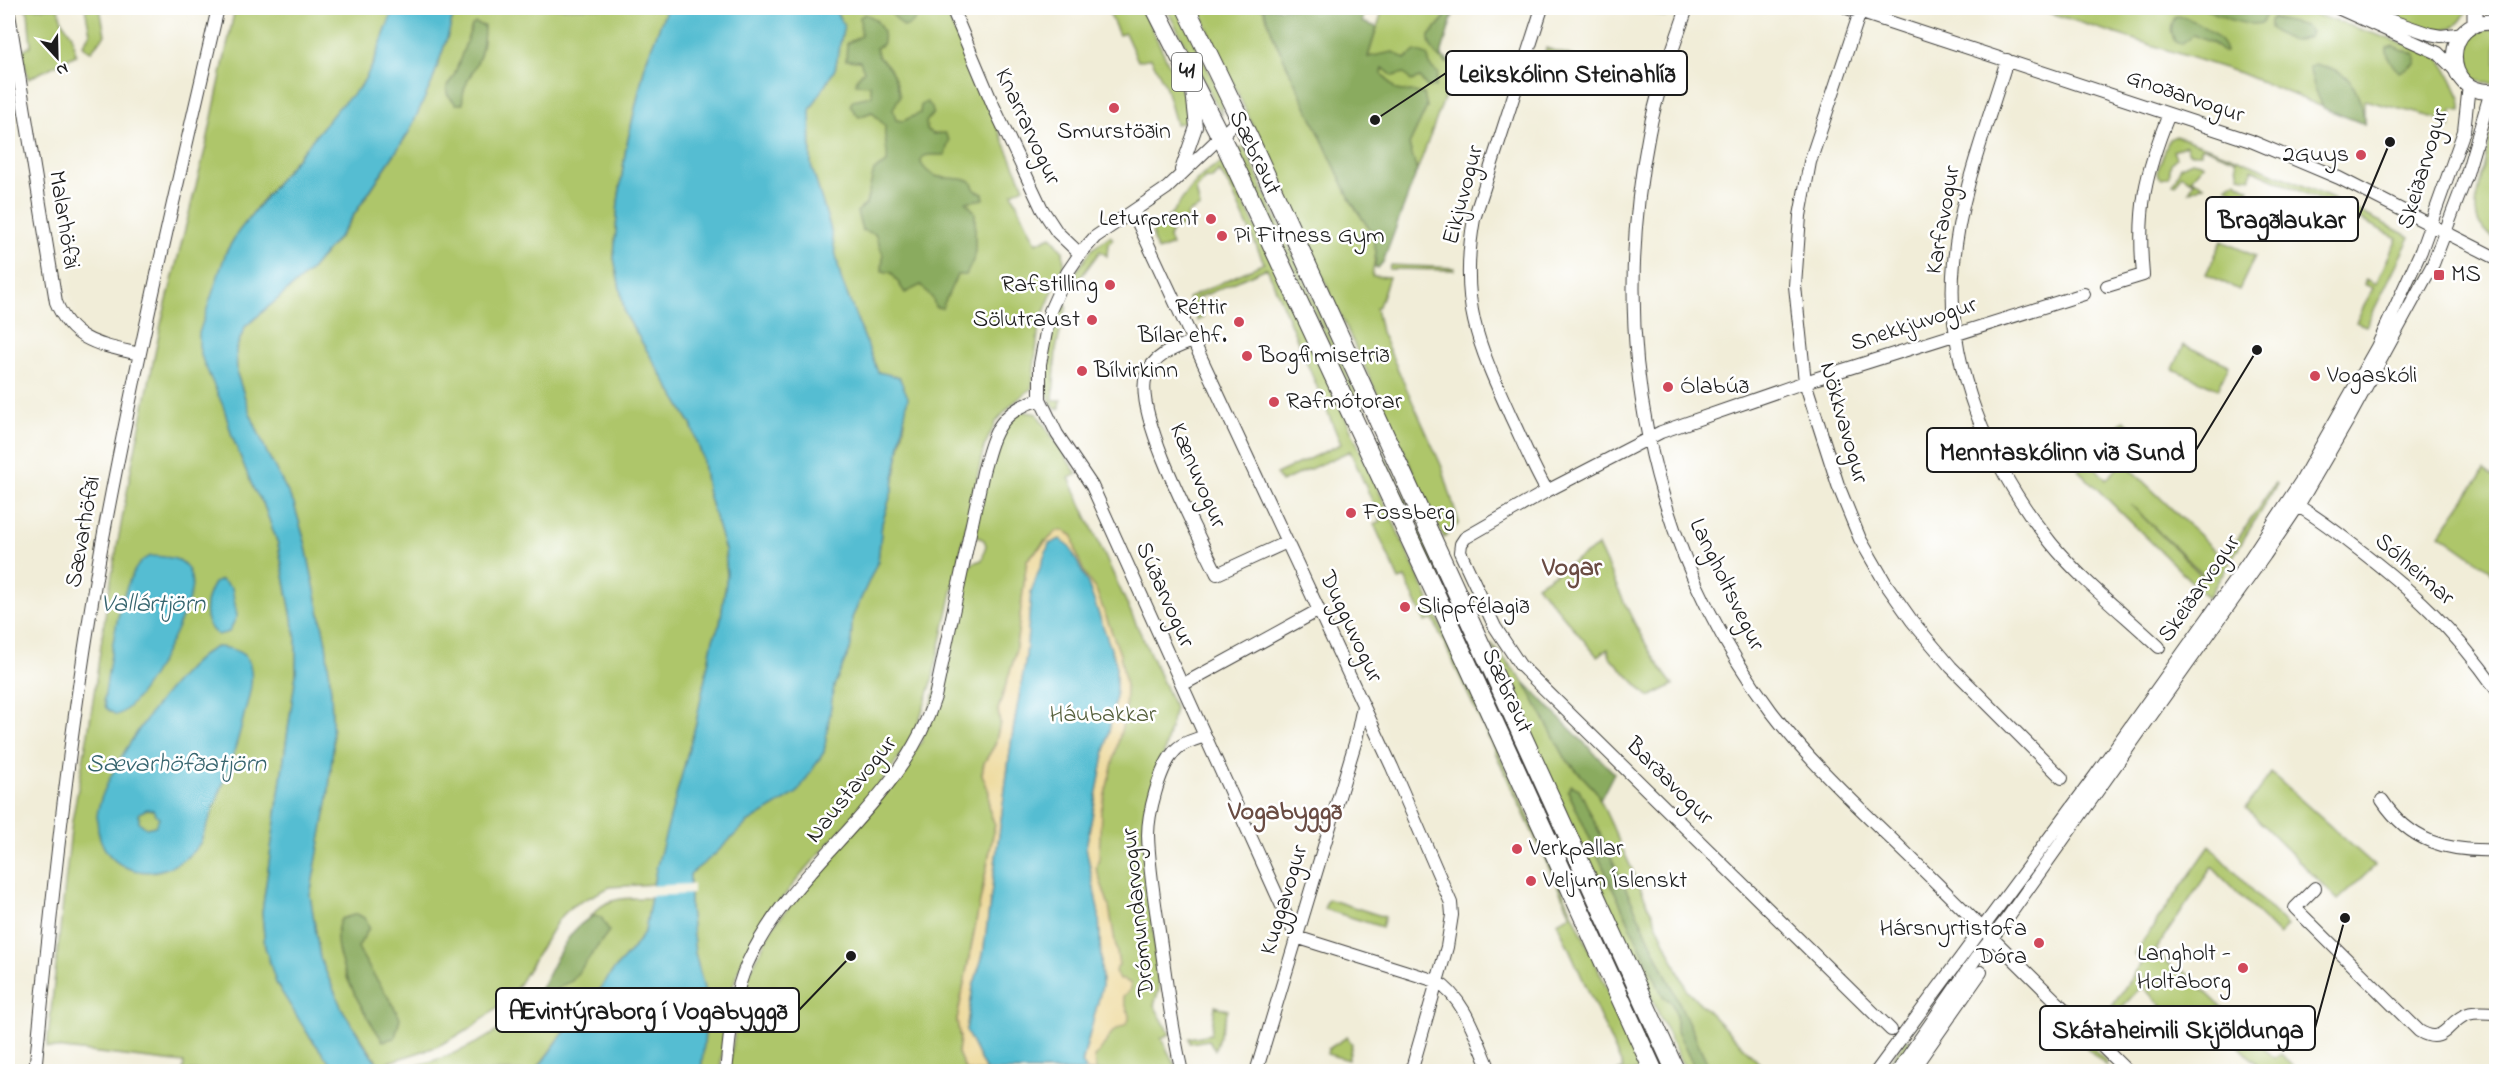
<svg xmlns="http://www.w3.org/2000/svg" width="2504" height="1079" font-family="'Indie Flower',sans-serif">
  <rect width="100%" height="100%" fill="#fff"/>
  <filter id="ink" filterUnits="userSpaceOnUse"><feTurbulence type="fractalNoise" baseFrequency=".0167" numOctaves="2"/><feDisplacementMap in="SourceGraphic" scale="12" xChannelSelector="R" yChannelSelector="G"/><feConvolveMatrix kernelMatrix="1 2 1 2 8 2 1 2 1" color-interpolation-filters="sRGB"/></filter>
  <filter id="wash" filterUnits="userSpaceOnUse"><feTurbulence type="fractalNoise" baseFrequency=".008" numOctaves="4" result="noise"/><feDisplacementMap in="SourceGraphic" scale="24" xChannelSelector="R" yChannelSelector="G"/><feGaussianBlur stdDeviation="1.35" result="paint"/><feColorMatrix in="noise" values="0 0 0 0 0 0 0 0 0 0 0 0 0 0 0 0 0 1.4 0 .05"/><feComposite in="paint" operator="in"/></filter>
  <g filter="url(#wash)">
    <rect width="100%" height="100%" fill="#f1edd8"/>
    <!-- green -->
    <path fill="#aec66b" stroke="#657144" stroke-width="1.5" d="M24 8H58L62 21 72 35 76 55 28 79 22 50 31 46 28 12Z
      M85 8H100L105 35 91 51 86 49 83 45 90 33Z
      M235 8H394C384 33 377 61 362 84 355 95 342 104 334 114 297 159 256 203 226 252L224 408 232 436 254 490 263 503 278 544 296 639V674L262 912 265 947 308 1034 336 1071H183L184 1063 47 1047 72 821 89 728 108 596 131 470 161 324 206 146Z
      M455 8H667L646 61 626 148 618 202 614 258 625 314 691 424 702 456 708 494 725 550 727 575 720 624 713 639 696 723 653 884 610 887 572 906 558 920 518 986 508 998 489 1014 470 1029 436 1047 379 1065 342 1009 320 958 310 895 328 798 333 747 331 692 326 643 305 542 294 504 267 453 250 413 237 374 236 349 245 327 309 272 341 235 409 132 432 82 448 35Z
      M833 8H944L1024 187 1012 193 1036 243 1051 236 1063 251 1064 264 1039 324 1032 388 1012 404 996 422 984 447 932 682C924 706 917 732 902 753 854 827 778 884 741 964 726 998 724 1035 720 1071H701L708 1005 695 953 690 909V874L714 855 747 823 796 793 824 752 834 685 851 647 852 618 878 561 882 523 892 491 905 421 878 372 841 279 830 227 811 165 810 110 835 69 844 25Z
      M1107 8H1142L1184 96 1188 122 1176 124 1165 85 1151 58 1138 61 1125 33 1119 35Z
      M1166 8H1177L1223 99 1222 115Z
      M1198 8H1263L1275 40 1352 203 1372 233 1376 252 1372 276 1389 277 1379 306 1376 308 1381 332 1442 467 1459 523 1444 538Z
      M1383 8H1430L1444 11 1446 16 1429 36 1446 63 1457 64 1417 171 1409 145 1427 107 1396 90 1382 74 1383 67 1393 76 1405 59 1368 57Z
      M1639 8H1668L1665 17Z
      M2034 8H2296L2435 54C2446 65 2463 95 2461 111L2452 110 2451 128 2436 118 2364 100V124L2240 73Z
      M2365 8H2467C2455 52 2393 18 2365 8Z
      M2483 29 2496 30V82C2459 88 2448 42 2483 29Z
      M1546 48 1599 64 1596 72 1544 56Z
      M2496 106V239C2481 230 2475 223 2476 204Z
      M2176 136C2257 164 2334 197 2410 237L2366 326 2356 322 2373 288 2364 284 2366 279 2376 284 2397 238 2349 214 2345 222 2339 219 2337 208 2252 169 2251 178 2239 176 2236 160 2204 147 2201 149V153H2189L2186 145 2173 151 2176 158 2171 163 2169 177 2161 179 2158 177 2157 172 2169 139Z
      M1244 147 1659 1054 1635 1011 1382 464 1323 331 1237 150Z
      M2192 161 2204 164 2191 179 2204 185 2189 192 2194 182 2181 175 2176 184H2173L2181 166Z
      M1224 162 1297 312 1645 1071H1618L1623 1068 1557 922 1571 915 1433 619 1425 622 1405 578 1399 580 1374 524 1381 521 1350 451 1281 482 1276 474 1341 444 1267 268 1196 299 1203 318 1198 321 1188 298 1264 263 1230 187 1219 171 1211 179 1205 178 1196 190 1200 207 1188 213 1186 218 1188 223 1172 230 1169 238 1172 245 1158 251 1153 240V229C1161 223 1169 217 1175 209 1189 191 1201 170 1224 162Z
      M2235 181 2249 189 2242 196 2226 187Z
      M1110 236 1113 239 1108 244 1107 256 1100 251 1078 281 1072 278 1092 249Z
      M2222 241 2255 256 2239 290 2206 274Z
      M1390 265 1455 268 1454 270 1389 269Z
      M1060 301 1067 305 1056 349 1053 400H1061L1060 408 1056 409C1035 392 1052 324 1060 301Z
      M2184 345 2229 365 2218 389 2173 369Z
      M1022 411 1037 414 1077 474 1069 478 1175 708 1144 835 1159 990 1154 1005 1170 1034 1161 1038 1178 1071H1037L1045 541 1027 560 1015 656 998 710 1000 723 995 745 984 763 982 774 989 792V809L995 825 957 1020 960 1038 958 1053 966 1071 728 1072 741 997 750 972 772 928 922 741 967 569 973 563 982 560 986 545 984 540 978 537 975 532 985 482 1002 427Z
      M2124 420 2136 430 2119 446 2103 452 2098 445Z
      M2089 460 2106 480 2123 462 2223 558 2205 576 2131 505 2205 579 2232 548 2275 483 2277 484 2208 598 2078 470Z
      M2484 471 2496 479V578L2489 569 2440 534Z
      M1598 546C1621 594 1640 643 1673 685L1649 697 1610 657 1608 649 1597 656 1537 585Z
      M1491 643 1524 682 1566 759 1596 791 1687 990 1767 1071H1711L1579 789 1568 791 1663 996 1671 1002 1676 1014V1029L1696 1071H1691L1681 1062 1537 750Z
      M2271 773 2375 866 2338 900 2246 808Z
      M2210 846 2287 926 2279 935 2212 867 2155 950 2180 975 2184 971 2274 1058 2280 1053 2298 1071H2264L2200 1007 2181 1026 2142 986 2107 1023 2103 1020 2142 962 2134 954Z
      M651 898 645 931 632 950 612 972 584 1012 562 1035 535 1071 394 1072C442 1060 488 1044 525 1009 551 986 581 916 605 904 619 897 636 898 651 898Z
      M1328 899 1385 917 1382 927 1324 909Z
      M1215 1006 1228 1010 1215 1050 1209 1040 1190 1043 1189 1038 1211 1034Z
      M1347 1037 1352 1044 1348 1060 1327 1054 1328 1049Z
      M1907 1038 1911 1042 1890 1071 1883 1072Z
      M2089 1044 2106 1061 2107 1067 2084 1045Z"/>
    <!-- forest -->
    <path fill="#8aab5f" stroke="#53643e" stroke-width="1.5" d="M886 8H920C918 18 914 24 904 27Z
      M1263 8H1366L1362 22 1377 27 1368 57 1393 52 1405 59 1415 51 1427 55 1431 67 1438 73 1435 87H1427L1420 78 1411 81 1404 73 1393 76 1383 68 1382 74 1396 90 1424 94 1427 107 1409 145 1417 171 1383 262 1378 268 1375 267 1376 251 1372 233 1352 203 1275 40Z
      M1430 8H1455L1442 51V57L1451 62 1446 63C1437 57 1428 47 1429 36L1446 16 1444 11Z
      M2203 8H2265V16L2262 23C2244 28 2219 15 2203 8Z
      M865 14C878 18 887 31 882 45L876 48 879 58C892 66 897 81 900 96L893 109 896 120 903 121 920 113 921 105 927 102 932 107 933 113 926 122 927 129 933 134 945 133 949 140 945 155H928L922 157 921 163C933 184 951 175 971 181L975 190 983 194 984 199 966 202 975 212V256L966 275H957L942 308 935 307 933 299 921 285 905 293 892 273 882 271 883 255 875 234 862 230 857 212 866 204 874 170 887 163C889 150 883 139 885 126L872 112 859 117 850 106 853 100 872 96 870 85 856 84 857 78 864 71 860 61 846 60 847 43 861 36 860 17Z
      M2176 16C2191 16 2224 37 2226 52H2223L2212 43 2193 35 2181 44 2175 42C2170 32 2170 25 2176 16Z
      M2273 18 2305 26 2311 32 2309 37C2294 44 2281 38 2270 28V21Z
      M475 23 484 26C484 35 483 46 480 55 475 72 460 86 463 104H456L447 94V86L454 76 472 26Z
      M2394 46 2416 55V63L2400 72C2393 68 2386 56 2387 48Z
      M8 57 15 102 8 107Z
      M2315 64C2322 66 2331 68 2338 71 2355 80 2364 106 2364 124L2323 108 2314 86 2309 67Z
      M1524 682 1614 773 1600 800 1596 791 1566 759Z
      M1571 785 1579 789 1711 1071H1696L1676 1029V1014L1671 1002 1663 996 1568 791Z
      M357 914 366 919 369 928 358 947C369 972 388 993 400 1018L395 1038 383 1041C365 1015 324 950 341 919Z
      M594 916 601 917 609 931 572 981 560 986 554 996 540 1006 535 1005 537 996C552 970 565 928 594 916Z"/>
    <!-- sand -->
    <path fill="#eeda9e" stroke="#857b5d" stroke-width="1.5" d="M1057 531H1065L1073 536C1075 553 1084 577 1096 590L1120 654 1126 686 1125 715 1101 810 1099 858 1096 868 1109 906 1119 965 1115 971 1119 980H1124L1130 983 1131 989 1123 996C1124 1003 1130 1014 1129 1019 1127 1026 1119 1027 1114 1031 1105 1038 1105 1050 1094 1057L1096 1071H1087L1082 1064 1102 986 1099 915 1086 847 1116 695V663L1031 592 1026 657 1012 737 983 955 973 987 966 1031 986 1071H966L958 1053 960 1038 957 1020 995 825 989 809V792L982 774 984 763 995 745 1000 723 998 710 1015 656 1027 560Z"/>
    <!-- water -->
    <path fill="#55bdd2" stroke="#386c77" stroke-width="1.5" fill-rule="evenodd" d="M394 8H455L448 35 432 82 409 132 341 234 309 272 245 327 236 349 237 374 250 413 267 453 294 504 305 542 326 643 331 692 333 747 328 798 310 895 320 958 342 1009 372 1057 385 1071H336L308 1034 276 983 265 947 262 912 296 674V639L278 544 263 503 254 490 232 436 224 408 203 361 199 347V333L226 252 238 232 279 180 340 106 361 86 373 64Z
      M667 8H833L844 25 835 69 810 110 811 165 830 227 841 279 878 372 899 377 908 397 892 491 882 523 878 561 852 618 851 647 834 686 824 752 797 793 747 823 714 855 690 874V909L695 953 708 1005 701 1071 535 1072 562 1035 584 1012 612 972 632 950 645 931 656 869 696 723 713 639 720 624 727 575 725 550 708 494 702 456 691 424 625 314 614 258 618 202 626 148 646 61Z
      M1060 539 1070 547 1088 584 1116 663V695L1086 847 1099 915 1102 986 1082 1063 1087 1071H986L966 1031 973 987 983 955 1012 737 1026 657 1031 592 1049 544Z
      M151 556C161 557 178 556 185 565 191 572 193 583 191 591 186 617 141 709 116 715L106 708 104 700C109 671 119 563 151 556Z
      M221 580 232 588 237 616 229 632 218 635C200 623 204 599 214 583Z
      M216 647C228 647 247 651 250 665 254 680 249 697 245 711 235 757 217 799 200 843 168 888 98 880 97 819 96 780 180 662 216 647ZM147 809 153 810 159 818 155 826 146 828 139 822V813Z"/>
    <!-- pier -->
    <path fill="#f1edd8" d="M693 884V894L648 896 650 886Z"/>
  </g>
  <g filter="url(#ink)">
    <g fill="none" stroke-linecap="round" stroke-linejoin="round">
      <!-- minor casing -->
      <g stroke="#3c3b38" stroke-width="14">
        <path id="minor" d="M8 8 56 302C72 342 101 345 139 354
          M952 8 993 105 1042 209 1057 232 1080 254
          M1542 8 1474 219C1459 302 1477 342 1511 417 1523 442 1533 467 1547 491
          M1687 8C1673 49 1657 90 1649 133 1609 337 1646 542 1771 711 1811 764 1862 810 1909 856 1982 928 2055 1000 2128 1072
          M1847 8 2251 141 2339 178 2496 258
          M2338 8 2438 53 2457 72
          M2354 8 2430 34 2441 36 2464 33
          M1860 12 1810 162 1800 216 1795 286 1805 382 1838 485 1860 539 1886 584 1912 621 1951 667 2062 778
          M2007 60C1987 126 1960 193 1954 262 1944 362 1989 466 2051 543 2081 580 2124 614 2159 647
          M1240 118 1167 188 1095 237 1080 254 1067 273 1050 311 1040 364V399L1057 434 1092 486 1296 937 1436 981C1466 999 1477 1041 1491 1072
          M1181 170 1196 127 1192 91
          M1133 212 1392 767 1451 903 1452 915 1447 947 1411 1072
          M2107 286 2143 275C2137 209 2145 174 2169 114
          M1193 341C1175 348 1153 355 1146 376 1133 414 1199 536 1217 574L1287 542
          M2293 503C2314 515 2334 530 2353 545 2411 589 2454 629 2496 689
          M1182 685 1319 610
          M2382 800C2410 842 2447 852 2496 850
          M2315 888 2295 908 2419 1031C2446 1047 2447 1020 2468 1014 2476 1011 2488 1013 2496 1013
          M1891 1030 1520 665 1495 627 1460 552 1461 544 1465 538 1547 491 1661 432 1805 382 2084 294
          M35 1072C52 894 71 714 103 538 136 360 177 184 218 8
          M726 1072C730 1035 732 998 747 964 793 863 902 805 935 697L983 472C994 433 998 412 1040 399
          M1182 1072C1172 1030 1167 987 1161 945 1156 909 1149 872 1148 835 1148 814 1159 770 1173 753 1180 743 1194 740 1205 736
          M1256 1072 1356 740 1363 706
          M1876 1072 2095 776 2247 563 2303 478 2377 347 2421 251 2464 131 2469 85
          M1897 1072 1976 958 2006 920 2265 555 2298 506 2348 420 2433 264 2466 177 2491 91
          M1911 1072 1981 972"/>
      </g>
      <!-- major casing -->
      <g stroke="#3c3b38" stroke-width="17">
        <path id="major" d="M2475 8V25
          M2496 23C2442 13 2439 99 2496 91"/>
      </g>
      <!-- highway casing -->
      <g stroke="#3c3b38" stroke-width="20">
        <path id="highway" d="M1155 8 1228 151 1437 597 1654 1072
          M1186 8 1250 140 1676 1072"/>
      </g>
      <!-- minor -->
      <use href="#minor" stroke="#fff" stroke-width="12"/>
      <!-- major -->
      <use href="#major" stroke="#fff" stroke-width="15"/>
      <!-- highway -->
      <use href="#highway" stroke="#fff" stroke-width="18"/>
    </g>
  </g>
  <!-- markers -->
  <g fill="#d1495b" stroke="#fff" stroke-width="2">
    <circle cx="1114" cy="108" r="6"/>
    <circle cx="2361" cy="155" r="6"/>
    <circle cx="1211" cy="219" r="6"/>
    <circle cx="1222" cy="236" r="6"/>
    <rect x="2433" y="269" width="12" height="12" rx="3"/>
    <circle cx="1110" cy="285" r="6"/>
    <circle cx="1092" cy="320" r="6"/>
    <circle cx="1239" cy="322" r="6"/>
    <circle cx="1247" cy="356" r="6"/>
    <circle cx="1082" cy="371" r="6"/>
    <circle cx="2315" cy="376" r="6"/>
    <circle cx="1668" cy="387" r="6"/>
    <circle cx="1274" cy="402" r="6"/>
    <circle cx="1351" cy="513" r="6"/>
    <circle cx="1405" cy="607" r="6"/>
    <circle cx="1517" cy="849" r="6"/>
    <circle cx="1531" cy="881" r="6"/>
    <circle cx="2039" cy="943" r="6"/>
    <circle cx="2243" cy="968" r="6"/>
  </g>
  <g text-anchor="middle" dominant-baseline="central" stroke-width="5" stroke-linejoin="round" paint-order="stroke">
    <!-- shield labels -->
    <rect fill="#fff" stroke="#606060" stroke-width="1.5" x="1172" y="53" width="30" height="38" rx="4.5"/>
    <g font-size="22" font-weight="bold" fill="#1c1c1c">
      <text x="1187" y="72">41</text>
    </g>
    <!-- street labels -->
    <g font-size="24" fill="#1c1c1c" stroke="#fff">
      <text transform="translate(2185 97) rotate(19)">Gnoðarvogur</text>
      <text transform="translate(1027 127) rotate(65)">Knarrarvogur</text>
      <text transform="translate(1254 153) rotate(64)">Sæbraut</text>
      <text transform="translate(2424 169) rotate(-73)">Skeiðarvogur</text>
      <text transform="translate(1464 195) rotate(-75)">Eikjuvogur</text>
      <text transform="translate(63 220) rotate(81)">Malarhöfði</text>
      <text transform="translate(1944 220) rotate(-80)">Karfavogur</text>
      <text transform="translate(1914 325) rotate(-18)">Snekkjuvogur</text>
      <text transform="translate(1843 423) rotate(74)">Nökkvavogur</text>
      <text transform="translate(1197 476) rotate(67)">Kænuvogur</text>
      <text transform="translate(84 532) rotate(-80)">Sævarhöfði</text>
      <text transform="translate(2414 570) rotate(41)">Sólheimar</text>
      <text transform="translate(1726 585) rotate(64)">Langholtsvegur</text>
      <text transform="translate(2200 589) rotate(-55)">Skeiðarvogur</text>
      <text transform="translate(1164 595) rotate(66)">Súðarvogur</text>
      <text transform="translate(1350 627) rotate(65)">Dugguvogur</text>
      <text transform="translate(1506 691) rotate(65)">Sæbraut</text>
      <text transform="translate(1669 782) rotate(45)">Barðavogur</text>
      <text transform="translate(852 790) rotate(-51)">Naustavogur</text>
      <text transform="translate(1285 900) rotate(-73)">Kuggavogur</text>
      <text transform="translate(1139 912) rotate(-96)">Drómundarvogur</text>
    </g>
    <!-- poi labels -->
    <g font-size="24" fill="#1c1c1c" stroke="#fff" text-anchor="start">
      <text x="1114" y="132" text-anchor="middle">Smurstöðin</text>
      <text x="2349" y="155" text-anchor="end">2Guys</text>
      <text x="1199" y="219" text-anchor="end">Leturprent</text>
      <text x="1234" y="236">Pi Fitness Gym</text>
      <text x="2451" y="275">MS</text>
      <text x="1098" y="285" text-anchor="end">Rafstilling</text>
      <text x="1227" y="308" text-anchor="end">Réttir<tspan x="1227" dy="28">Bílar ehf.</tspan></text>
      <text x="1080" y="320" text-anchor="end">Sölutraust</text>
      <text x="1259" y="356">Bogfimisetrið</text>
      <text x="1094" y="371">Bílvirkinn</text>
      <text x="2327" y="376">Vogaskóli</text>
      <text x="1680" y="387">Ólabúð</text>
      <text x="1286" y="402">Rafmótorar</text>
      <text x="1363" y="513">Fossberg</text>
      <text x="1417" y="607">Slippfélagið</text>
      <text x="1529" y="849">Verkpallar</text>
      <text x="1543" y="881">Veljum Íslenskt</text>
      <text x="2027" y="929" text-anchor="end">Hársnyrtistofa<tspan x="2027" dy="28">Dóra</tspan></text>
      <text x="2231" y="954" text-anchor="end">Langholt -<tspan x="2231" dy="28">Holtaborg</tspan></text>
    </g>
    <!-- park labels -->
    <g font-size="24" fill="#56603c" stroke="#fff">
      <text x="1103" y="715">Háubakkar</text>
    </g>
    <!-- neighbourhood labels -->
    <g font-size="26" font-weight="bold" fill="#6a4c43" stroke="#fff">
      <text x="1572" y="569">Vogar</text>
      <text x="1285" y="813">Vogabyggð</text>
    </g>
    <!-- water labels -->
    <g font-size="26" font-style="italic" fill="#36646e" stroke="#fff">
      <text x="153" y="605">Vallártjörn</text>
      <text x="176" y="765">Sævarhöfðatjörn</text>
    </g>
  </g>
  <!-- callouts -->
  <path fill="none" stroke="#1c1c1c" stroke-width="2" d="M1375 120L1446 73M2390 142L2358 219M2257 350L2196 450M851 956L799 1010M2345 918L2315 1028"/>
  <g fill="#1c1c1c" stroke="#fff" stroke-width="2">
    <circle cx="1375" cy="120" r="6"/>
    <circle cx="2390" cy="142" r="6"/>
    <circle cx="2257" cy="350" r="6"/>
    <circle cx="851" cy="956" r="6"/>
    <circle cx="2345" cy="918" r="6"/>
  </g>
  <g fill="#fff" stroke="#1c1c1c" stroke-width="2">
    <rect x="1446" y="51" width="241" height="44" rx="6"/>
    <rect x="2206" y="197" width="152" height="44" rx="6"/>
    <rect x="1927" y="428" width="269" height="44" rx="6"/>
    <rect x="496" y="988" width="303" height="44" rx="6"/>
    <rect x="2040" y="1006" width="275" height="44" rx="6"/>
  </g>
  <g font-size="26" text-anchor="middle" font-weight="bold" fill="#1c1c1c">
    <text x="1567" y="82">Leikskólinn Steinahlíð</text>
    <text x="2282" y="228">Bragðlaukar</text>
    <text x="2062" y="460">Menntaskólinn við Sund</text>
    <text x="648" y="1019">Ævintýraborg í Vogabyggð</text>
    <text x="2178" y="1038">Skátaheimili Skjöldunga</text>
  </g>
  <!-- margin -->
  <rect width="2504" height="1079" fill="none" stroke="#fff" stroke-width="30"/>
  <!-- north arrow -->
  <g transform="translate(57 57) rotate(158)" stroke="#ffffff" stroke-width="4.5" paint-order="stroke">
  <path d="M0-4.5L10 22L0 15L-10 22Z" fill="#1c1c1c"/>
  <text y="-9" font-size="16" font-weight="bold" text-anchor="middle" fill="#1c1c1c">N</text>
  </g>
</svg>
